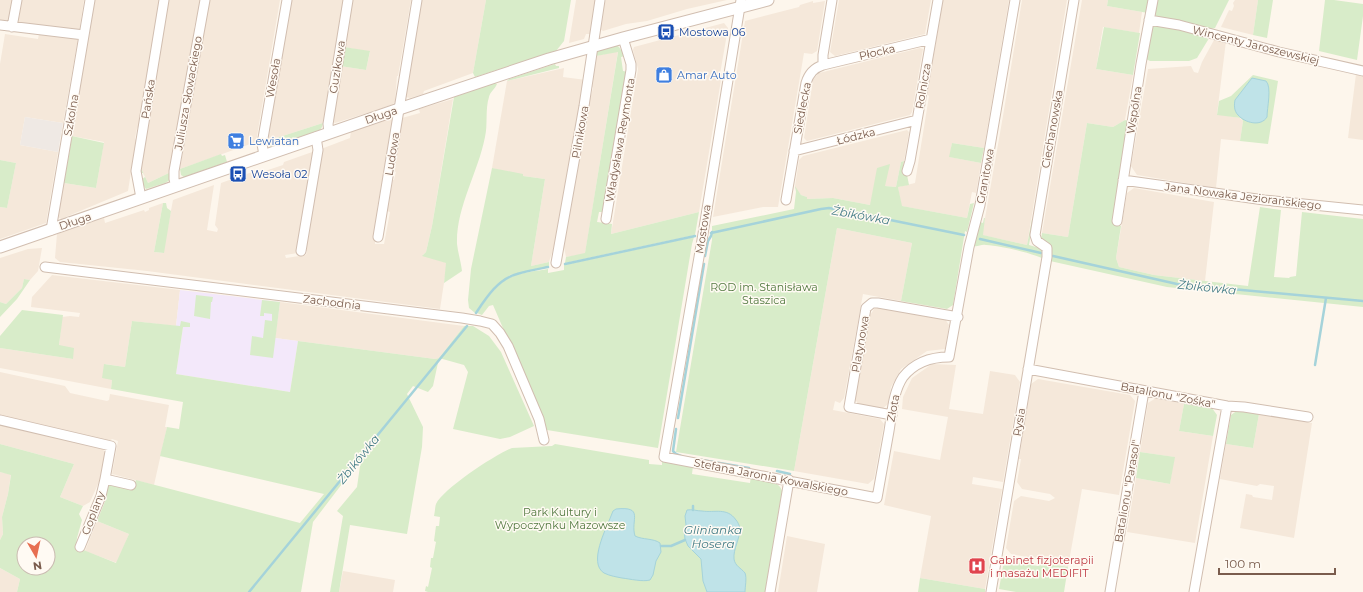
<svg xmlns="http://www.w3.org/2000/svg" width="1363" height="592" font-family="Montserrat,sans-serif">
  <rect width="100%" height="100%" fill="#fdf6ec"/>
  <!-- residential -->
  <path fill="#f5e8da" d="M0 0H13L9 19 7 21 0 20Z
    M22 0H84L79 32 18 23Z
    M95 0H160L139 127 137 128 135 138 136 140 128 191 61 219 58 217 64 183 96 188 104 142 72 136Z
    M167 0H201L197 18 196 19 194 28 196 29 171 172 148 183 141 168H139Z
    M209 0H280L256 142 180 169Z
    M291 0H345L323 123 267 141Z
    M350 0H411L398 76H397L395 102 393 104 380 109 335 123 331 121 340 66 366 70 370 52 344 47Z
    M420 0H486L473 73 424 91 423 94 410 98 405 97Z
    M576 0H597L591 34H586L584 39 569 43Z
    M606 0H727L687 9 647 21 626 24 603 31 600 29 604 4Z
    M839 0H931L925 34 835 56 830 52Z
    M943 0H1009L984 148 952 143 950 157 981 163 976 193 972 192 967 218 901 206 898 187 915 183 929 96 927 94Z
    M1022 0H1067L1027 245 982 235 1003 116Z
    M1082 0H1108L1107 6 1142 12 1139 33 1103 27 1096 69 1133 75 1125 120 1113 127 1087 123 1068 237 1042 233Z
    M1235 0H1258L1253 35 1221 27 1229 10 1232 11 1234 6 1233 3Z
    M813 1V3L825 1 817 51 812 54 804 53 778 207H763L713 217 745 21 799 7 800 5Z
    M724 23 728 28 720 74H722L699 212 611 234 638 69 633 50 634 47Z
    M48 33 78 38 63 123 25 117 20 145 58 152 46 223 0 239V207L7 208 16 163 0 160V64L5 34 38 39 39 34 45 35Z
    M1214 40 1226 41 1217 114 1240 118 1243 121 1240 141 1221 139 1216 188 1137 175 1131 166 1148 69 1191 66 1194 72 1198 73 1202 62Z
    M920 48 923 49 912 112 910 115 819 138 807 141 804 138 813 80 816 76 819 73Z
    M618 51 585 254 566 257 563 242 588 101 590 99 592 92 593 88 591 85 596 56Z
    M564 68 563 77 586 80 580 106 556 241 549 262 531 266 545 179 523 176 492 168 507 81Z
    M1356 74 1363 76V140L1348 138Z
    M453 99 432 226 426 252 423 255 447 263 440 309 147 271 60 262 55 258 57 234 62 231 82 223H88L104 218 105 223 144 210 145 212 149 210V208L163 203 154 252 163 253 173 200 214 185 207 230 217 232 218 229 215 225 221 183 255 171 256 174 283 165 284 162 315 151 298 253 285 255 286 258 306 255 307 251H304L321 149 350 138 351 131 390 118 393 120 377 209 380 210 375 238V244H384L390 212 387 211 393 180H394L396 172 394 171 402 118 420 113 419 109Z
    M907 130 909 132 904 161 901 162 896 187 885 186 870 205 833 198 807 199V197L801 195 795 188V186L799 160 803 156Z
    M1134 188 1214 202 1205 281 1154 275 1119 267 1116 258 1127 193Z
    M837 228 912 243 901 301 863 294 844 398 840 403 835 401 833 410 880 419 884 424 874 479 868 484 794 471Z
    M42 248 38 271 30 280 24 279 22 288 6 304 0 302V258L28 249Z
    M52 275 180 290 176 326 132 321 125 367 105 364 112 380 111 389 0 368V348L73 359 59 346 62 317 70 316 79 317 80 313 31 307 32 297Z
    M280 302 464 326 439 358 435 359 275 338Z
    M882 307 945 319 949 325 945 349 927 351 901 369 891 387 888 404 882 409 858 404 855 399 869 317 874 309Z
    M932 364 956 365 949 409 983 414 990 371 1015 375 1020 382 1003 482 973 477 972 484 1002 489 985 589 920 578 931 516 884 505 894 451 940 460 948 417 902 409 903 397 912 378Z
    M0 372 65 386 70 393 107 401 109 400 110 394 169 405 165 427H167L154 485 112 474 118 441 112 439 107 442 48 428 47 426 42 425 40 426 0 417Z
    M1038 379 1130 395 1135 401 1119 495 1082 489 1068 567 1044 563 1039 559 1011 554 1006 548 1014 501 1021 496 1049 501 1055 498 1050 494 1022 489 1017 482 1021 459H1019L1031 384Z
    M1156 398 1184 404 1179 431 1213 436 1195 543 1127 532 1136 478 1170 484 1174 457 1140 452 1148 403Z
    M1259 414 1312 423 1294 538 1240 528 1246 494 1252 495 1253 497 1272 500 1274 486 1260 484 1257 486 1220 479 1226 444 1253 448Z
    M0 423 103 449 105 454 101 471 102 472V475L90 502 83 506 60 497 74 464 0 444Z
    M0 472 11 474 8 494 2 517 3 534 0 540Z
    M97 521 129 534 117 563 85 551Z
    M787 536 825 544 817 592H778Z
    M0 568 20 579 17 592H0Z
    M343 571 395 580 393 592H339Z"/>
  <!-- industrial -->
  <path fill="#efe9e4" d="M25 117 63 123 58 152 20 145Z"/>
  <!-- education -->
  <path fill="#f3e8fa" d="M180 290 280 302 275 338 298 341 290 392 176 374 183 327 176 326Z"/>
  <!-- green -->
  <path fill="#d8ecc9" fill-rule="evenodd" d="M486 0H571L564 41 556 51 475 77 473 73Z
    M1108 0H1151L1148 13 1107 6Z
    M1156 0H1229L1215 28 1210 29 1162 20 1157 17 1155 14Z
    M1258 0H1273L1267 38 1253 35Z
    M1325 0H1334L1363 4V16L1357 60 1319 51Z
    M1155 25 1211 35 1197 58 1189 61H1150L1146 59 1152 27Z
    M1104 27 1140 33 1133 75 1096 69Z
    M616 45 619 47 621 50H624L625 56 621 57 623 71 628 72 618 134H615L613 147 616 148 603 212H599L597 222 612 224 611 234 699 212 695 235 565 263 566 257 585 253 618 52 596 56V51Z
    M344 47 370 51 366 70 340 66Z
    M555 64 556 66H559V68L507 81 509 79Z
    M1253 75 1278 81 1268 144 1240 141 1243 121 1241 118 1217 115 1219 101 1231 96Z
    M495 83 497 84C495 89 490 92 489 97 485 109 488 125 485 137 478 173 456 207 457 244 458 253 461 262 462 271L444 283 446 263 422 256 426 252 432 226 454 97Z
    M1125 120 1129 121 1114 224 1121 226 1116 258 1119 267 1154 275 1248 286 1260 207 1281 210 1274 277 1289 278 1290 277 1296 276 1302 212 1363 219V307L1167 287 1050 261C1052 248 1053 246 1041 239L1042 233 1068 237 1087 123 1113 127Z
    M323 123 322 127 320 130 270 147 267 144V141Z
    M72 136 104 143 96 188 64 183Z
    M952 143 984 148 981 163 949 157Z
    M221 154 222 156 225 155 227 162 184 177 181 175 180 169Z
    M0 160 16 163 7 208 0 207Z
    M904 161 902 174 907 175 909 185 898 187 902 206 967 218 970 204 974 203 967 232 965 231 953 305 947 309 901 301 912 243 837 228 794 471 676 452 712 240V226L794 209 796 192 795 186 801 195 807 197V199L833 198 870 205 877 168 890 164 885 186 896 187 901 162Z
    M139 168H141L148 183 171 172 170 180 165 183 146 189 143 185H141L142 179 145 177 143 173H140Z
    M492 168 523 174V176L545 179 531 266 549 262V266L510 275 491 291 475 313 469 308 468 300 471 269Z
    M163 203H166L167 208 171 211 164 253 154 252Z
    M984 218H985L983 235 1027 245 1032 219 1033 221 1029 245 1043 249 1042 258C1027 252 1002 246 986 245 981 244 978 247 974 246L980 222 983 223Z
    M694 237 692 244 658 448 547 430 493 305 489 306 482 315 477 313C486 300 496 284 511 277 522 272 537 271 548 269V273L564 270V265Z
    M24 279 30 280 17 299 0 317V302L6 304 22 288Z
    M196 295 213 297 212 302H211L210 319 194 316Z
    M262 300 280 302 273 358 250 355 252 336 263 338 265 320 272 321V314L264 313V316H260Z
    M22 310 63 315 59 345 74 348 73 359 0 348V336Z
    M132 321 180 326 181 321 190 323V327H183L176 374 290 392 298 341 435 359 439 358 464 326H473L489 336 501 352 534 426 510 437 500 439 453 429 468 372 464 365 439 358 433 386 428 392 413 386 407 394 423 427 422 447 407 534 350 525 339 592H330L343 516 337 511 357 487 361 459 313 522 301 592H17L20 579 0 568V540L3 534 2 517 8 494 11 475 0 472V444L74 464 60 497 83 506 79 514 82 520 77 538 76 547 116 563 129 534 97 521 106 499 107 487 109 485 133 488 136 480 300 523 324 494 160 456 167 427 179 429 183 402 111 389 112 380 102 378 104 364 125 367ZM24 544H48V568H24Z
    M1184 404 1212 408 1217 415 1213 436 1179 431Z
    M1238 410 1259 414 1253 448 1226 444 1231 415Z
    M555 444 649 460V464L662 465V462L693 466 692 474 750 483 751 476C761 479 779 480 782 491L765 592H428L425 591 426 586 428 587 432 568 430 567 431 558H433L436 542 434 541 436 526H439L440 517 434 516C435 512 435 507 436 504 443 489 496 454 512 448L552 446Z
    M1140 452 1175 457 1170 484 1136 478Z
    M1009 561 1038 566 1044 563 1068 567 1064 592H1016L999 589 1003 566Z
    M920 578 985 589V592H918Z"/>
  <!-- water -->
  <path fill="#bfe3e8" stroke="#a5d3da" d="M1252 78 1266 81C1272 87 1267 108 1267 117 1261 127 1245 123 1238 115 1234 111 1234 105 1235 100Z
    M616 509C645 506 630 520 635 536 643 540 653 538 660 543L661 552 656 561 653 575 650 580C643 582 630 579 622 578 617 577 610 576 604 573 588 563 606 529 611 516L613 511Z
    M687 510C692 509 697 511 702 511 715 513 727 507 736 520 738 522 739 525 740 528 740 539 733 549 734 559 735 566 741 568 745 573 747 578 745 587 745 592H707L703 581 701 559 688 546 685 539 684 530 686 525 685 516Z"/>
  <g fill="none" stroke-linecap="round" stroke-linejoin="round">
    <!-- stream -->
    <path stroke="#a5d3da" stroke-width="2.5" d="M711 233 821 209 829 208 846 211 964 235
      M980 239 1041 253
      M705 256 708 241 711 236 712 232
      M1053 256 1177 284 1363 301
      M565 264 695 236
      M476 313C486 298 498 279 517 274 527 271 538 269 548 267
      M1315 365 1326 298
      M678 418 704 264
      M676 429 673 451 676 454 681 456
      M702 460 749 468
      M777 471 790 474
      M693 506V510
      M661 546H671L685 540
      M249 592 467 326"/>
    <!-- minor casing -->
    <g stroke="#d1beb0" stroke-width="11">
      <path id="minor" d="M741 0 702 240 664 457 877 498C881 475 885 453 889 431 892 413 893 392 903 377 915 362 931 357 949 357L969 247 980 205 1015 0
        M1149 20 1179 25 1279 52 1363 71
        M0 25 84 35
        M12 27 17 0
        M823 65 931 39
        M329 133 328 124 348 0
        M794 151 917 120
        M264 155 262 144 287 0
        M907 171 910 161 938 0
        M1123 180 1264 200 1363 210
        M176 186 174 179V171L205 0
        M141 198 136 171 164 0
        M786 200 806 83C809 73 814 68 823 65V55L832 0
        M606 219 631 70V64L623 38
        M1117 221 1141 64 1153 0
        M51 230 90 0
        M378 237 417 0
        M301 251 318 150 316 137
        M556 263 584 106 600 0
        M45 267 462 318 480 321 492 324 500 333 508 346 539 419 544 440
        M1028 369 1227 406 1244 407 1308 417
        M892 415 849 407 866 308 872 303H878L958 317
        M0 420 111 446 105 479
        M80 547 101 496 105 479 131 485
        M770 592 789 480
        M991 592 1047 257V248L1037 241 1035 235 1074 0
        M1110 592 1144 391
        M1194 592 1227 406"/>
    </g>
    <!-- tertiary casing -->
    <g stroke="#d1beb0" stroke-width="13">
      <path id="tertiary" d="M0 247 399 109 549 59 623 38 768 0"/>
    </g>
    <!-- minor -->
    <use href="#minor" stroke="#fff" stroke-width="9"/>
    <!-- tertiary -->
    <use href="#tertiary" stroke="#fff" stroke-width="11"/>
  </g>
  <!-- icons -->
  <defs>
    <g id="bus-square" transform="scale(0.9)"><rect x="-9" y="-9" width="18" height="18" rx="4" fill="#1a4fb4" stroke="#fffaf3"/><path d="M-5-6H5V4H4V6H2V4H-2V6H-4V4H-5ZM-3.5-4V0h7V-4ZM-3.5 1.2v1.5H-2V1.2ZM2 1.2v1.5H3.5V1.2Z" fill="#fff"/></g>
    <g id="shop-square" transform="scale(0.9)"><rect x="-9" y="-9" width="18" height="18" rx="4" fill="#3f7fe0" stroke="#fffaf3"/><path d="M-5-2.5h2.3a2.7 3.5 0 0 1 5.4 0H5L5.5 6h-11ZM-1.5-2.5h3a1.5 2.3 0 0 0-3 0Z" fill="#fff"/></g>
    <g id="supermarket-square" transform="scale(0.9)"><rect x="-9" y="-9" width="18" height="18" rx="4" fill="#3f7fe0" stroke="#fffaf3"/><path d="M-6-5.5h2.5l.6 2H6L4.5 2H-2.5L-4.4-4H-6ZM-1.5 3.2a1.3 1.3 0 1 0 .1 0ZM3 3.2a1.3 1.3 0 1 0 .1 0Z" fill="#fff"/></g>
    <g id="hospital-square" transform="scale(0.9)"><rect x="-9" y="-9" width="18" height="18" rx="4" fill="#e0444e" stroke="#fffaf3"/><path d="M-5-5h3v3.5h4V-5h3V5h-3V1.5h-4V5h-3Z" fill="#fff"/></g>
  </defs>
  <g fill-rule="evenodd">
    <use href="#bus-square" x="666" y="32"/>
    <use href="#shop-square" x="664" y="75"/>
    <use href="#supermarket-square" x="236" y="141"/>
    <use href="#bus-square" x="238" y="174"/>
    <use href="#hospital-square" x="977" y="566"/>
  </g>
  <g text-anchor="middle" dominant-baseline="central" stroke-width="3" stroke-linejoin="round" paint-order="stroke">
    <!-- transit labels -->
    <g font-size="11" fill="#164399" stroke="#fffaf3" text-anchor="start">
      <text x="679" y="32">Mostowa 06</text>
      <text x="251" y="174">Wesoła 02</text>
    </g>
    <!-- street labels -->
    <g font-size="11" fill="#7a5c4d" stroke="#fffaf3">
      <text transform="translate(1256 45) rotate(14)">Wincenty Jaroszewskiej</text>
      <text transform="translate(877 52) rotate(-13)">Płocka</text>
      <text transform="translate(337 67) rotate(-81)">Guzikowa</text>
      <text transform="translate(273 78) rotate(-80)">Wesoła</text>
      <text transform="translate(923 86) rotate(-80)">Rolnicza</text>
      <text transform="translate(188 93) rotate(-80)">Juliusza Słowackiego</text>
      <text transform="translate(148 99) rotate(-81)">Pańska</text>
      <text transform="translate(802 108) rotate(-79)">Siedlecka</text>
      <text transform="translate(1134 110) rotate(-81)">Wspólna</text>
      <text transform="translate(71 115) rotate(-80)">Szkolna</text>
      <text transform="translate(381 115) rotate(-19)">Długa</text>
      <text transform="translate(1052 129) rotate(-80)">Ciechanowska</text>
      <text transform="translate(580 132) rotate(-80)">Pilnikowa</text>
      <text transform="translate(856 136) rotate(-14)">Łódzka</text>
      <text transform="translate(620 140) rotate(-80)">Władysława Reymonta</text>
      <text transform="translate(392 154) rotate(-81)">Ludowa</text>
      <text transform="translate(985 176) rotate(-80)">Granitowa</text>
      <text transform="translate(1243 196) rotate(7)">Jana Nowaka Jeziorańskiego</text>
      <text transform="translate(75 221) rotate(-19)">Długa</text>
      <text transform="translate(703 229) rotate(-81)">Mostowa</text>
      <text transform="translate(332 302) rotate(7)">Zachodnia</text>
      <text transform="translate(860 344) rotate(-80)">Platynowa</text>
      <text transform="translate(1168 395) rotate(11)">Batalionu "Zośka"</text>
      <text transform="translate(893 408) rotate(-79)">Złota</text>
      <text transform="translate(1019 422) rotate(-80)">Rysia</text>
      <text transform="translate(771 477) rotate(11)">Stefana Jaronia Kowalskiego</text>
      <text transform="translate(1127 491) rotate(-80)">Batalionu "Parasol"</text>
      <text transform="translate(93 513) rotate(-69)">Goplany</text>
    </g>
    <!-- shop labels -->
    <g font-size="11" fill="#366cbe" stroke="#fffaf3" text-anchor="start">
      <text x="677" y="75">Amar Auto</text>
      <text x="249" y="141">Lewiatan</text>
    </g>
    <!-- park labels -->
    <g font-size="11" fill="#537a41" stroke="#fffaf3">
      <text x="764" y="287">ROD im. Stanisława<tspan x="764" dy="13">Staszica</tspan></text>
      <text x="560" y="512">Park Kultury i<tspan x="560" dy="13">Wypoczynku Mazowsze</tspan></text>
    </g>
    <!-- health labels -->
    <g font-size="11" fill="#be3a42" stroke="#fffaf3" text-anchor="start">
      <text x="990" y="560">Gabinet fizjoterapii<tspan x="990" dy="13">i masażu MEDIFIT</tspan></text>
    </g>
    <!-- water labels -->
    <g font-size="12" font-style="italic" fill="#437c86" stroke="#fffaf3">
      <text transform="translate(861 215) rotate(10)">Żbikówka</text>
      <text transform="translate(1207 287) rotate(6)">Żbikówka</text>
      <text transform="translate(358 459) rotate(-51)">Żbikówka</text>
      <text x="713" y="529">Glinianka<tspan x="713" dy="14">Hosera</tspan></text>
    </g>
  </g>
  <!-- north arrow -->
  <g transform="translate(36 556) rotate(171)"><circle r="19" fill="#fffaf3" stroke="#cabbb1"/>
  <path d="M0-3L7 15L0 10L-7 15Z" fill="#e76f51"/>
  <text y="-6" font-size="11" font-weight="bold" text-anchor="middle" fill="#7a5c4d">N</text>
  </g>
  <!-- scale -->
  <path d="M1219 568v6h116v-6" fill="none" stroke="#7a5c4d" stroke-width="2"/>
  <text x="1225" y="568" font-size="12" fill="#7a5c4d" stroke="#fffaf3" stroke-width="3" paint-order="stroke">100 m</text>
</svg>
